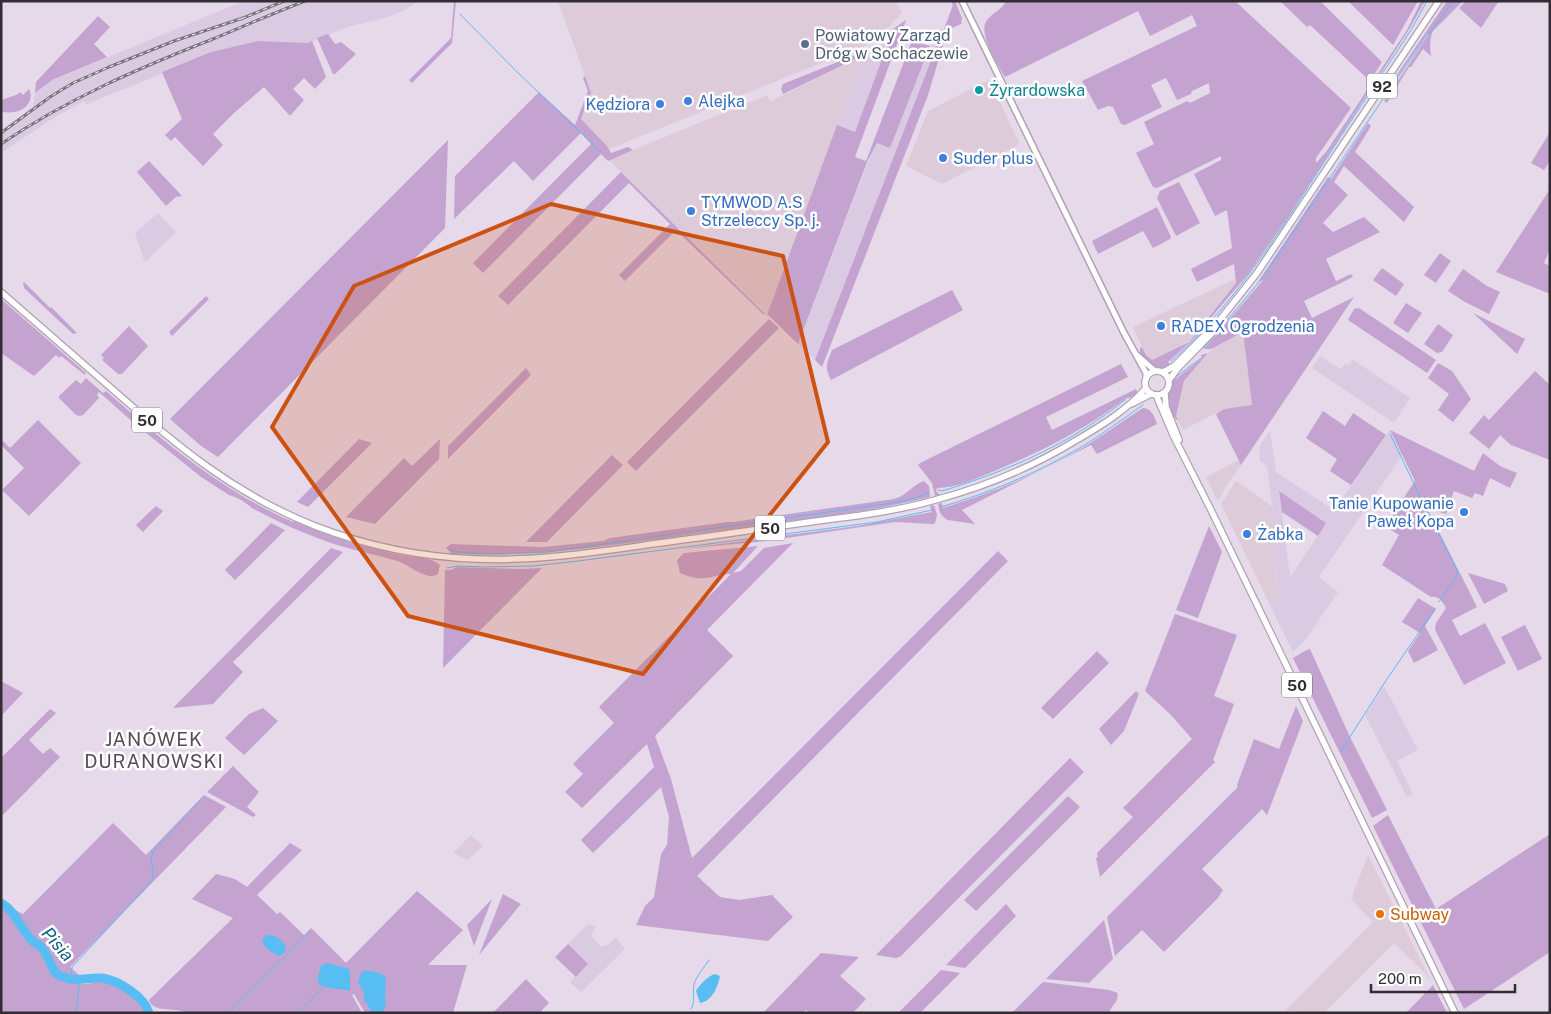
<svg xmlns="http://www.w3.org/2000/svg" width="1551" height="1014" font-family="'Public Sans',sans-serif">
  <rect width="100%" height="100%" fill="#e5d9ea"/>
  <!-- commercial -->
  <path fill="#ddcbda" d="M558 1H896L902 13 879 37 866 45 609 149 581 119 591 93Z
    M864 55 815 185 767 315 609 160 767 95 771 101Z
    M989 80 1020 144 942 184 906 166 928 111Z
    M1235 279 1236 283 1188 342 1152 360 1146 355 1133 327Z
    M1243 332 1252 406 1224 409 1183 430 1176 416 1184 381 1213 348Z
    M1239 460 1241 465 1226 486 1218 501 1206 477Z
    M1236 481 1272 506 1276 534 1275 570 1279 595 1271 607 1221 504Z
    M471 835 483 846 468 860 453 853Z
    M1368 855 1433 985 1423 971 1394 943 1324 1013 1285 1011 1373 922 1351 899Z"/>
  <!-- built -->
  <path fill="#dbcbe2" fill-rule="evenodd" d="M244 1H419L403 11 385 18 347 27 309 43 258 41 211 52 163 72V73L132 86 101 98 86 105 84 101 55 117 1 153V130L33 107 35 93 52 80Z
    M890 37 855 132 837 125 864 55 877 49Z
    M937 45 815 360 798 344 868 162 877 143 890 147 930 46Z
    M158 213 176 232 146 261 144 260 135 233Z
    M1320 356 1341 369 1345 363 1349 365 1352 359 1410 398 1394 423 1312 368Z
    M1390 430 1402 455 1319 577 1338 592 1306 639 1293 652 1271 607 1279 595 1271 537 1276 534 1267 466 1260 461 1259 447 1270 431 1276 472 1334 510ZM1279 492 1326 523 1291 576H1290Z
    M1384 686 1418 750 1397 761 1413 794 1407 797 1365 715Z
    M588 924 596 926 591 936 601 947 609 944 616 937 625 949 581 992 570 982 588 964 568 944Z"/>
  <!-- green -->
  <path fill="#c4a3d1" d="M454 1H456L452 43 412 83 409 80 451 38Z
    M951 1H955L962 18 961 24 934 36 936 32 944 29 953 5Z
    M1006 1H1235L1351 108 1316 158V163L1326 152 1407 30 1421 1H1425L1410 28 1288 217 1249 273 1193 339 1168 362 1171 366C1156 373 1148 365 1140 353V348L1142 347 1146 355 1152 360 1189 342 1236 283 1234 264 1197 282 1191 269 1232 248 1227 210 1215 216 1194 174 1221 160V156L1157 188 1153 187 1136 153 1154 144 1144 122 1187 101 1190 103 1210 93 1209 83 1192 91 1191 94 1177 100 1166 78 1151 85 1162 107 1125 125 1121 124 1113 107 1108 106 1098 110 1082 81 1197 26 1192 15 1150 36 1138 11 1005 77C998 64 977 33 987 20 993 12 1002 10 1006 1Z
    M1280 1H1320L1382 62 1370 81 1310 25 1307 27Z
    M1348 1H1418L1393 45Z
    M1447 1H1463L1433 31C1429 40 1430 47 1431 56L1423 49 1411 67H1409L1387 103 1384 101 1429 35 1428 34 1397 77 1396 76Z
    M1466 1H1499L1481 28 1459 8Z
    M98 16 110 27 94 44 107 57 52 80 35 93 36 82Z
    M906 20 855 157 866 161 915 33 917 37 915 42 930 46 890 148 877 143 867 162 798 344 769 316 767 315 837 125 855 132 893 29Z
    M328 34 335 44 341 42 356 54 335 74H333L317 38Z
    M258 41 308 43 312 41 326 77 315 89 304 78 293 89 304 100 290 116 264 87 234 113 213 134 223 145 203 166 175 137 171 141 165 135 182 119 162 72 211 52Z
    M944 42 928 95 822 367 815 360 937 45Z
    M865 51 864 55 783 94 781 89 783 84Z
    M585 76 591 93 581 119 607 146 611 153 628 147 633 150 608 161 601 154 483 273 473 263 591 144 581 133 533 181 514 161 454 219 455 176 539 92 575 125 588 91 583 78Z
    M29 89C35 100 25 111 14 112 10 113 5 112 1 112V100L16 95 20 92 23 95Z
    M1368 123 1371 126 1355 152 1414 207 1404 222 1344 166 1334 182 1348 195 1323 223 1333 232 1364 217 1380 232 1326 259 1336 281 1351 274 1353 277 1304 301 1312 318 1354 297 1241 465 1216 414 1224 409 1252 405 1243 332 1211 349H1204L1263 280 1258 282 1328 177 1331 179Z
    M1550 132V161L1544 170 1531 163Z
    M448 140 445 228 218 457 201 446 170 419Z
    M149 161 182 196 176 197 166 206 137 172Z
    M621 172 765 314 764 315 676 230 625 281 619 275 670 224 629 183 508 305 498 296Z
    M1179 182 1200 223 1176 236 1157 198 1160 191Z
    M1550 189V249L1544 263 1550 266V294L1496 272Z
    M1157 207 1171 237 1170 239 1153 248 1143 231 1098 254 1092 241Z
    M1440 253 1451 261 1436 283 1424 275Z
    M1382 268 1404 284 1396 296 1373 280Z
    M1463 269 1487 286 1500 292 1489 314 1465 302 1448 291Z
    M24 282 50 308 51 307 77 333 73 334 24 288 23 283Z
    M952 290 963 310 831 380C824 367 827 363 832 350Z
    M206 296 209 299 172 336 169 332Z
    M1 299 86 373 85 375 61 356 59 358 56 355 34 376 1 353Z
    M1406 303 1422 313 1408 333 1393 323Z
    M1359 308 1436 360 1427 373 1348 320 1354 309Z
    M1473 313 1525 339 1517 354Z
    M769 319 779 328 636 471 627 462Z
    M1438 324 1453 335 1442 352 1437 353 1424 344Z
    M129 326 148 346 122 374H118L102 360 104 358 101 355Z
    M1208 353 1184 381 1176 416 1179 421C1170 416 1166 406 1168 396 1168 391 1172 386 1172 380L1177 378 1202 358 1201 355Z
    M1438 363 1452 371 1471 399 1453 422 1438 410 1449 394 1428 378Z
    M1121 364 1128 377 1046 417 1052 430 1136 389 1138 394 1129 398H1126C1085 430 1040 452 992 472 975 479 956 488 937 488L936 491 940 495 935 496 932 483 918 465 920 463Z
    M526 368 531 375 448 459V446Z
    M1535 371 1550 385V460L1511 445 1500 435 1489 449 1469 433 1484 415 1489 420Z
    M86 378 103 393 106 391C164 442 222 491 293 522L294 521C330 537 368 549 407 556 418 558 431 557 440 565L438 574C427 582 408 564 397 561 377 555 357 551 337 545 307 535 279 523 252 508 245 502 237 497 229 495L201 477 135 424 99 392 97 395 99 398 83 415 80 416 76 415 59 398V396L76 380 81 384Z
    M1143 408C1152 408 1154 417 1157 424L1097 454 1091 445 962 510 975 524 948 520C941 517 939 511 938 504L942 503 943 508C989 494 1033 476 1075 452 1099 439 1120 422 1143 408Z
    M1323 411 1345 426 1353 413 1386 435 1351 485 1330 471 1337 459 1306 438Z
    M38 420 81 463 29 516 2 490 24 468 1 445V439L10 448Z
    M1390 430 1474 471 1483 453 1500 466 1517 473 1510 488 1490 478 1483 496 1475 493 1472 498 1454 491 1446 514 1427 508 1477 607 1452 620 1460 636 1485 623 1506 663 1464 685 1435 630 1436 623 1446 608C1442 601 1439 596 1431 597L1382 565 1399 535 1385 526 1415 481Z
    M359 439 372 443 308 507 297 502Z
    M440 439 439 459 375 524 346 517 404 458 412 466Z
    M612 455 623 465 547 542H526Z
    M924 481 929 486 930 497C857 515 783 522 709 532 623 544 539 558 452 554H451L450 552 446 548 451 544 543 547 603 541 610 538 727 522H734L753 519 894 499C907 496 913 484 924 481Z
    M1279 491 1326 523 1318 536 1282 512Z
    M934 505 937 515 935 523 933 524 895 522 766 541 682 549 857 526 932 512 930 506Z
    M156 506 163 511 143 532 136 525Z
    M271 523 285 530 235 580 225 570Z
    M1209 526 1222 552 1198 618 1176 610Z
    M793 543 707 630 733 656 655 736 671 779 692 858 998 551 1008 561 697 876 720 897 739 900 772 895 793 917 768 941 636 925 645 906 654 897 661 854 667 845 669 817 661 787 593 853 581 840 654 767 647 744 582 808 565 792 583 774 573 764 614 723 599 707 731 574C708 575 705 584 680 573L677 560 684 553 758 546 733 573 741 571 764 548Z
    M331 548 343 552 233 662 243 672 213 704 173 708Z
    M457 567 522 569 542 568 443 668 445 570H451Z
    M1468 573 1505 584 1508 591 1484 604Z
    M1418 598 1436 609 1425 626 1438 650 1414 663 1408 651 1420 633 1402 622Z
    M1175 614 1237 635 1214 696 1234 704 1213 760 1215 762 1100 877 1096 858 1098 857 1097 853 1133 817 1123 808 1192 739 1171 715 1145 691Z
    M1525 625 1542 659 1518 671 1501 637Z
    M1310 649 1350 737 1387 810 1372 818 1293 658 1305 651Z
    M1097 651 1109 663 1053 719 1041 708Z
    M1 681 23 693 1 716Z
    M1136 691 1139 694 1124 731 1111 745 1099 729Z
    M1296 706 1303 721 1267 815 1262 809 1202 869 1223 890 1217 899 1164 952 1142 930 1115 956 1107 917 1238 787 1237 785 1254 739 1279 749Z
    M263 708 278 721 244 755 225 738 249 714Z
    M50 709 56 713 29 740 43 754 50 748 60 757 1 817V758Z
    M1070 758 1084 772 901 956 896 958 876 955Z
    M233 766 259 792 247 807 256 815 253 817 207 792Z
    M204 795 226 807 70 967 80 976 60 973C50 961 51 951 36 941L13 909 23 914 113 823 146 855Z
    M1068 796 1080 807 976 911 964 900Z
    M1388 815 1436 909 1550 834V952L1464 1009 1373 826Z
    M290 843 302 850 257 895 277 914 280 912 304 935 311 928 346 963 417 891 463 930 428 965H467L453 1013H365L354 994 352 995 362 1013H187C173 1006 154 1014 149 1000L233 918 192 899 216 874 235 879 247 887Z
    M503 894 521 904 479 955Z
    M492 899 474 946 467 925Z
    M1006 904 1016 916 965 968 946 965Z
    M1 905 31 943 40 949 51 967 50 970C60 980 72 985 86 984 91 984 97 981 102 981 115 982 133 996 143 1005L144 1013H1Z
    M1104 920 1113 959 1089 983 1046 979Z
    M568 944 588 964 576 977 555 957Z
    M821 953 859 957 840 976 866 999 853 1013H810L806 1010 803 1013H763Z
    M941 970 960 973 920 1013H898Z
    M526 979 549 1003 539 1013H493Z
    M1043 982 1109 990 1118 993 1117 1000 1108 1013H1012Z
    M1433 985 1447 1013H1406Z"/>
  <!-- water -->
  <path fill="#58bdf3" d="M267 935C276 934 281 940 286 946L284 953 279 956C272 953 263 947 262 940Z
    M327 963 349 969 350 972V990C344 990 320 988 318 982 317 978 320 970 321 966Z
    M362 971C370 970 379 972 386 977L385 996 386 1005 382 1013H372L366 1002 364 1001V992L358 982Z
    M715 974 720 976C718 987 712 1001 700 1003L696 991C700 984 708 976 715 974Z"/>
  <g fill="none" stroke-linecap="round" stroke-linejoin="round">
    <!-- stream -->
    <path stroke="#58bdf3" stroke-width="1" d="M460 14 516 71 601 152
      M1204 348 1264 276 1393 84 1453 1
      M1171 361C1231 308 1274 240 1317 173 1348 125 1380 77 1411 30L1427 1
      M1176 377 1201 358
      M1390 434 1431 519 1457 570 1456 577 1439 602
      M938 490 942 491C1008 471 1072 443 1126 399
      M941 507C988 493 1033 475 1076 450 1099 437 1121 420 1143 405
      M450 550 458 552 492 554 548 552 856 508C875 505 914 502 929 492
      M447 568 458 566 485 567 533 566 578 561 877 522 932 510
      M1341 751 1385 682 1435 609
      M71 979 72 967 151 882C157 872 148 864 153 852L202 798
      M691 1009C696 1002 692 993 694 985 696 976 704 968 709 960
      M76 1013 80 980
      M228 1013 310 931
      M298 1013 324 986"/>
    <!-- river -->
    <path stroke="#58bdf3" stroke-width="9" d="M1 903C17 912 20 930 33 941 34 943 37 944 39 945 43 948 46 954 48 958 52 964 52 972 60 976 78 983 86 977 102 978 118 980 145 997 149 1013"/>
    <!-- secondary casing -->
    <g stroke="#aea3b3" stroke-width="8">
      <path id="secondary" d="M962 1 1123 331 1146 373V379
        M1137 355 1155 371"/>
    </g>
    <!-- primary casing -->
    <g stroke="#aea3b3" stroke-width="8">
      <path id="primary" d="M1 292C38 324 74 356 111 388 176 445 234 494 315 526 367 546 421 557 476 559 550 562 624 547 697 538 737 532 777 527 817 521 857 516 897 511 935 500 984 487 1032 467 1075 441 1101 426 1127 410 1146 388
        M1145 383a12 12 0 1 1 24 0a12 12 0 1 1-24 0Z
        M1162 372 1167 370 1174 366 1216 324
        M1169 380 1178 368 1213 332 1219 321 1257 273 1439 1
        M1165 393 1166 407 1179 440
        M1156 395 1173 435 1212 512 1455 1013
        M1131 404 1151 394"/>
    </g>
    <!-- secondary -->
    <use href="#secondary" stroke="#fff" stroke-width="5"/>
    <!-- primary -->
    <use href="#primary" stroke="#fff" stroke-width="5.5"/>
    <!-- rail casing -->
    <g stroke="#7b737e" stroke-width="3">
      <path id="rail" d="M241 19 284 1
        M1 133 50 97 73 83 109 67 174 41 246 17
        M1 144C67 99 139 68 213 39 244 26 274 13 305 1"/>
    </g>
    <!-- rail -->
    <use href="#rail" stroke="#fff" stroke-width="1" stroke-dasharray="4" stroke-linecap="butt"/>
  </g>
  <!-- marked area -->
  <path fill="#cd5212" fill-opacity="0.2" stroke="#cd5212" stroke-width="4" stroke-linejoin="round" d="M551 204 783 256 828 442 643 674 408 616 272 427 354 286Z"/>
  <!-- markers -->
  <circle fill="#5c6f8a" stroke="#fff" stroke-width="2" cx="805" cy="44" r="5"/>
  <circle fill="#0f9aa8" stroke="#fff" stroke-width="2" cx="979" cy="90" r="5"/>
  <g fill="#3f7fe0" stroke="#fff" stroke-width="2">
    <circle cx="688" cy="101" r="5"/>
    <circle cx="660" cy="104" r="5"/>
    <circle cx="943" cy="158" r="5"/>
    <circle cx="691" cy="211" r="5"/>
    <circle cx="1161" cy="326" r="5"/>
    <circle cx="1464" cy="512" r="5"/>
    <circle cx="1247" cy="534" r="5"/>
  </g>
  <circle fill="#e8710a" stroke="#fff" stroke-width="2" cx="1380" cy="914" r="5"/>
  <g text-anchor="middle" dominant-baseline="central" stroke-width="5" stroke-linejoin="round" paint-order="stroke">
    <!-- shield labels -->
    <g fill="#fff" stroke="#6f6c70" stroke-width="1">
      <rect x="1367" y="73.5" width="30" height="25" rx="4"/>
      <rect x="132" y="407.5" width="30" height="25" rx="4"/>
      <rect x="755" y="515.5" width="30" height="25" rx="4"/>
      <rect x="1282" y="672.5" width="30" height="25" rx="4"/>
    </g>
    <g font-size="15" font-weight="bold" fill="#312d33">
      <text x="1382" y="86">92</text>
      <text x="147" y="420">50</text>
      <text x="770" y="528">50</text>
      <text x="1297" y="685">50</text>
    </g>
    <!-- service labels -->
    <g font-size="16" fill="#4e5e75" stroke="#fff" text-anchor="start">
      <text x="815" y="35">Powiatowy Zarząd<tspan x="815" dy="18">Dróg w Sochaczewie</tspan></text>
    </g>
    <!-- culture labels -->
    <g font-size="16" fill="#0d838f" stroke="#fff" text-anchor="start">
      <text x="989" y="90">Żyrardowska</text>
    </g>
    <!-- shop labels -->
    <g font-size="16" fill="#366cbe" stroke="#fff" text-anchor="start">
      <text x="698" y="101">Alejka</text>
      <text x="650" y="104" text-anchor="end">Kędziora</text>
      <text x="953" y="158">Suder plus</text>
      <text x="701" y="202">TYMWOD A.S<tspan x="701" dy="18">Strzeleccy Sp. j.</tspan></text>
      <text x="1171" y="326">RADEX Ogrodzenia</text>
      <text x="1454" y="503" text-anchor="end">Tanie Kupowanie<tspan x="1454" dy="18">Paweł Kopa</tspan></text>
      <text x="1257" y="534">Żabka</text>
    </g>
    <!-- food labels -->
    <g font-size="16" fill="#c56008" stroke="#fff" text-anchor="start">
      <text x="1390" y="914">Subway</text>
    </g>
    <!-- water labels -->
    <g font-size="18" font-style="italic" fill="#115f83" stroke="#fff">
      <text transform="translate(58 944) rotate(49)">Pisia</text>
    </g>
    <!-- quarter labels -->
    <g font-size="19" letter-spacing="1" fill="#554b59" stroke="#fff">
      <text x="154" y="739">JANÓWEK<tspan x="154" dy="22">DURANOWSKI</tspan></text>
    </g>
  </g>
  <!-- border -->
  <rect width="1551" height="1014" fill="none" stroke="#312d33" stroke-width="5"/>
  <!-- scale -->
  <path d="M1371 984v8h144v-8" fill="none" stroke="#312d33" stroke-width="2.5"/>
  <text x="1378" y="984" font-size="15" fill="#312d33" stroke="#ffffff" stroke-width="4" paint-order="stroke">200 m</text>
</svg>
